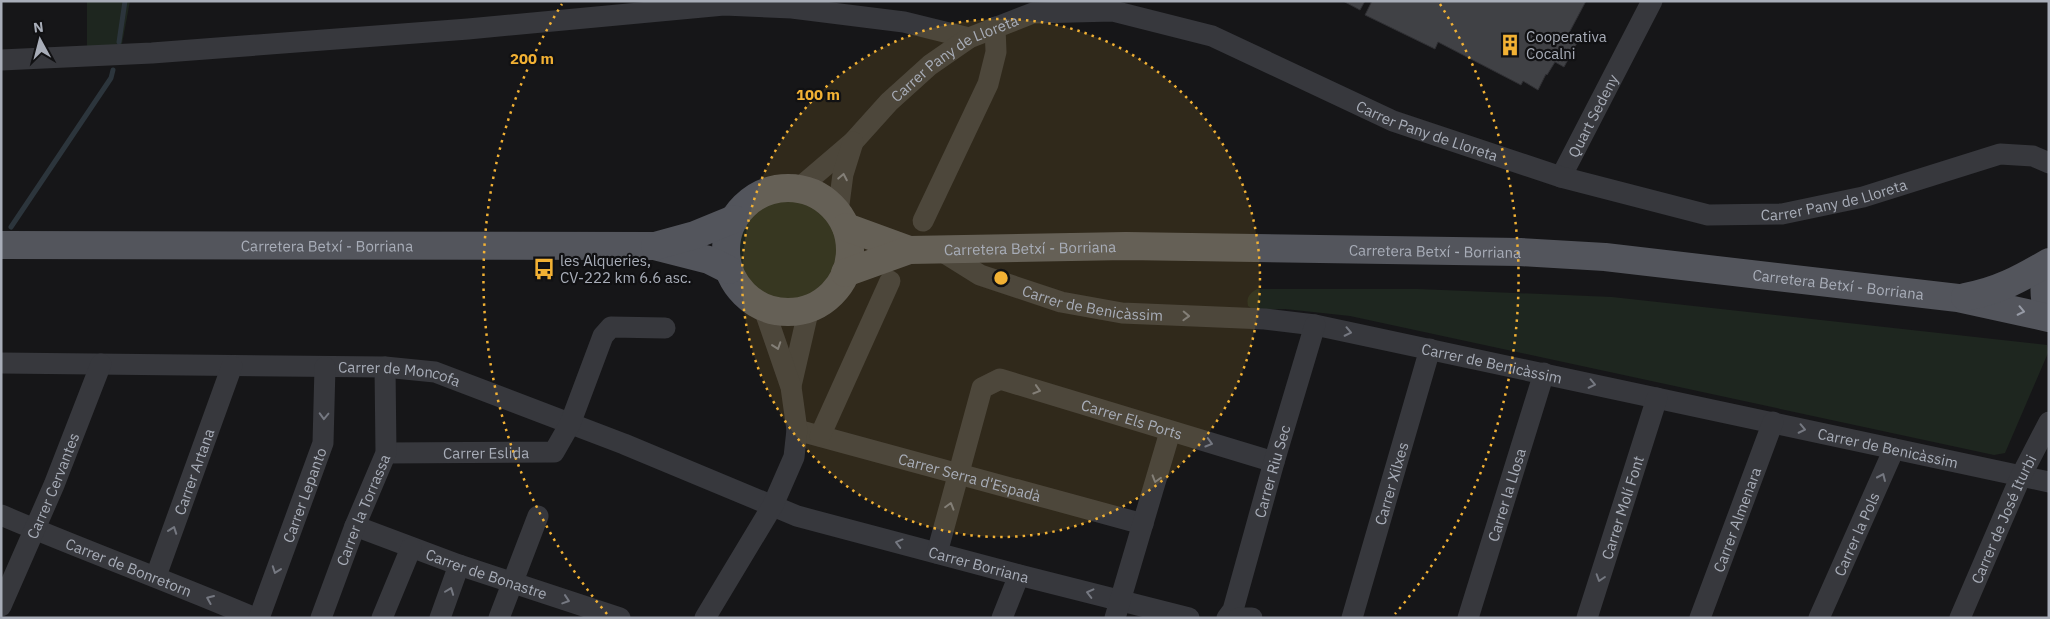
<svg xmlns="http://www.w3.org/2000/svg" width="2050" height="619" font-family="'IBM Plex Sans',sans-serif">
  <rect width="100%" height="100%" fill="#161618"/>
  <!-- green -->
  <path fill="#1e261f" d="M87 1H130L121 49 87 51Z
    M735 249a52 52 0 1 1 104 0a52 52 0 1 1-104 0Z
    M1257 289H1418L1612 297 2047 345 2048 353 2005 453 1994 455 1350 316 1285 309 1254 310 1248 306C1246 297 1250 293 1257 289Z"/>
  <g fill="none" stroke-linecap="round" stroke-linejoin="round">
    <!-- stream -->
    <path stroke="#2c353c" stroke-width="5" d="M119 42 125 1
      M11 227 111 78 113 70"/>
  </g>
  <!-- building -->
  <path fill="#404145" stroke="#303034" d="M1343 1H1365L1360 10Z
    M1372 1H1586L1569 33 1579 39 1564 67 1555 62 1547 75 1546 74 1538 90 1523 81 1521 85 1438 42 1435 49 1365 15Z"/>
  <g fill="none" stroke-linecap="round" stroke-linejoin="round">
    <!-- minor -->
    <g stroke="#37383d" stroke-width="21">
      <path d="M1 60 152 53 468 29 724 5 792 8 904 22 969 38"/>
      <path id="s1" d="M1561 177 1652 1"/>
      <path id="s2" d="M798 189 853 142 889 102 930 65 969 38 1033 13 1113 11 1212 36 1393 121 1561 177 1708 215 1782 214 1863 197 2000 154 2033 156 2049 163"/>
      <path d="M838 212 843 174 853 142"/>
      <path d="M923 221 988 84 996 52 995 27"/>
      <path id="s3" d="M940 250 980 275 1061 302 1122 313 1265 319 1315 325 2049 482"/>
      <path id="s4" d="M1 363 385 367 435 372 624 444 797 516 1019 575 1189 618"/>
      <path d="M791 386 809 308"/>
      <path id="s5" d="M797 430 1143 524"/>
      <path d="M820 436 890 281"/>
      <path id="s6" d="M386 453 554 452 570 424 603 336 611 327 665 328"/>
      <path id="s7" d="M1 515C85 551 171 582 255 618"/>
      <path id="s8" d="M355 526 459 565 620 618"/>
      <path id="s9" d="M937 553 982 388 1000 379 1274 462"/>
      <path id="s10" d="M156 576 232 366"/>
      <path id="s11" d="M1 606 54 485 101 364"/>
      <path id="s12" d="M259 618 323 443 325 367"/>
      <path id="s13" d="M321 618 355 526 386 453 385 367"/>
      <path d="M382 618 411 548"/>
      <path d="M440 618 459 565"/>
      <path d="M499 618 538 516"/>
      <path d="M705 618 773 505 794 457 797 430 791 387 763 306"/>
      <path d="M1002 618 1019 575"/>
      <path d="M1115 618 1170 432"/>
      <path id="s14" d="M1227 618 1233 610 1274 462 1315 325"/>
      <path d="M1239 618H1252"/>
      <path id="s15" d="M1352 618 1430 349"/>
      <path id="s16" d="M1468 618 1544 373"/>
      <path id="s17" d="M1587 618 1657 398"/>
      <path id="s18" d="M1700 618 1773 422"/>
      <path id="s19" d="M1819 618 1894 449"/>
      <path id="s20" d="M1960 618 2021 476 2049 422"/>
    </g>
    <!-- major -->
    <g stroke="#53555c" stroke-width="28">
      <circle cx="788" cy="250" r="62"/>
      <path d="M846 227 909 250"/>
      <path id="s21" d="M1 245 654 246 709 260 729 270"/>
      <path d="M655 246 695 235 734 219"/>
      <path d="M2049 265C2043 283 2043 297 2049 315"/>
      <path id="s22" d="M845 273 909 250 1126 246 1520 252 1605 257 1958 298 2049 318"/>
      <path d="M1965 297C1998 291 2020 279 2049 262"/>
    </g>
  </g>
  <!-- one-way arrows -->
  <defs><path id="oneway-chevron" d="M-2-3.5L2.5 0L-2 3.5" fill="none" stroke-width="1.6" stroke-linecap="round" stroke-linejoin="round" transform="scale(1.25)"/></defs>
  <g stroke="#757881">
    <use href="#oneway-chevron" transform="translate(843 177) rotate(-79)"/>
    <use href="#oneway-chevron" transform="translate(1186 316) rotate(2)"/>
    <use href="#oneway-chevron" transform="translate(1348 332) rotate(12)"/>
    <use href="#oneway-chevron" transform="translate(777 346) rotate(71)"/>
    <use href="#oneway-chevron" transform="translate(1592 384) rotate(12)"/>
    <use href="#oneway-chevron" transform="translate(1037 390) rotate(17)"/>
    <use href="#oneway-chevron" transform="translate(324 416) rotate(92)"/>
    <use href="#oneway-chevron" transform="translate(1802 429) rotate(12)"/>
    <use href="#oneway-chevron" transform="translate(1209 443) rotate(16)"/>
    <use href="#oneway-chevron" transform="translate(1882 477) rotate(-66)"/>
    <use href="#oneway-chevron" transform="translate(1156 479) rotate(107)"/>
    <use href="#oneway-chevron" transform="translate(950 506) rotate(-74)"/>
    <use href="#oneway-chevron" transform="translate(173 530) rotate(-70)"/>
    <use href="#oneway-chevron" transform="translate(899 543) rotate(-165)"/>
    <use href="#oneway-chevron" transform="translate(276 570) rotate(110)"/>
    <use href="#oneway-chevron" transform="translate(1600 578) rotate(108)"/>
    <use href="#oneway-chevron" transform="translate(450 591) rotate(-69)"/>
    <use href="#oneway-chevron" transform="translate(1090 593) rotate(-166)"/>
    <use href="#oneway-chevron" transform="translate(210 599) rotate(-157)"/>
    <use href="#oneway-chevron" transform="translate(566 600) rotate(18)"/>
  </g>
  <use stroke="#979ba6" href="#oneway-chevron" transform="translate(2021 311) rotate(12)"/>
  <!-- distance rings -->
  <circle cx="1001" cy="278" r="259" fill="#f2b134" fill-opacity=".12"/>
  <g fill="none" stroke="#f2b134" stroke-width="2.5" stroke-dasharray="2.5 5">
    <circle cx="1001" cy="278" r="259"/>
    <path d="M607 614A518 518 0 0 1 562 4M1440 4A518 518 0 0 1 1395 614"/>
  </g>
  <!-- icons -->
  <defs>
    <g id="building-bare" transform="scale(1.725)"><path d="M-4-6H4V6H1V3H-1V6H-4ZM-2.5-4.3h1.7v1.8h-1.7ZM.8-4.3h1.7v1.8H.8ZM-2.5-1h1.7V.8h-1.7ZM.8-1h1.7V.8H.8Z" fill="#f2b134" stroke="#111113" stroke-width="2.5" paint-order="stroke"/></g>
    <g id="bus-bare" transform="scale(1.725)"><path d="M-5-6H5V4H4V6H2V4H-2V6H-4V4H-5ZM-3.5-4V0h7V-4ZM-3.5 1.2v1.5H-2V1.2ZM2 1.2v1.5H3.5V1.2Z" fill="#f2b134" stroke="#111113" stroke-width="2.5" paint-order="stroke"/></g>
  </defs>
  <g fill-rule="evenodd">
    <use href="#building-bare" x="1510" y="45"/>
    <use href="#bus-bare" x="544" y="269"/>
  </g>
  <g text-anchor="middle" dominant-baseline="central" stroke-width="4.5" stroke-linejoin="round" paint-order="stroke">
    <!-- poi labels -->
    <g font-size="15" fill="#a8adb8" stroke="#111113" text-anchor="start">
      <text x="1526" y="36">Cooperativa<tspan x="1526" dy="17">Cocalni</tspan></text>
      <text x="560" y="260">les Alqueries,<tspan x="560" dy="17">CV-222 km 6.6 asc.</tspan></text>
    </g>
    <!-- street labels -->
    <g font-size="15" fill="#a8adb8" stroke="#111113">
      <text stroke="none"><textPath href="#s2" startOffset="206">Carrer Pany de Lloreta</textPath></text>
      <text stroke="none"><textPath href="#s1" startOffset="69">Quart Sedeny</textPath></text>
      <text stroke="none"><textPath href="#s2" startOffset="715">Carrer Pany de Lloreta</textPath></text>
      <text stroke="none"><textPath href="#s2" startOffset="1136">Carrer Pany de Lloreta</textPath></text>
      <text stroke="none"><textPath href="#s21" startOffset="326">Carretera Betxí - Borriana</textPath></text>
      <text stroke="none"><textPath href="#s22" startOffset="189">Carretera Betxí - Borriana</textPath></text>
      <text stroke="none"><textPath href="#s22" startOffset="594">Carretera Betxí - Borriana</textPath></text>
      <text stroke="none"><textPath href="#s22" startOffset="999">Carretera Betxí - Borriana</textPath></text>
      <text stroke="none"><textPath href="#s3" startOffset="164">Carrer de Benicàssim</textPath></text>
      <text stroke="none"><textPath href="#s3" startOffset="569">Carrer de Benicàssim</textPath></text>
      <text stroke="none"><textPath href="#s4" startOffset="399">Carrer de Moncofa</textPath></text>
      <text stroke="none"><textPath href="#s9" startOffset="329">Carrer Els Ports</textPath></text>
      <text stroke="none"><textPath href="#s3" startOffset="974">Carrer de Benicàssim</textPath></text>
      <text stroke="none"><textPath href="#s6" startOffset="100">Carrer Eslida</textPath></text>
      <text stroke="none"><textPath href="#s10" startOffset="111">Carrer Artana</textPath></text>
      <text stroke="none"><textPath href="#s14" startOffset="154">Carrer Riu Sec</textPath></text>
      <text stroke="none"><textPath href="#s5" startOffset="179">Carrer Serra d'Espadà</textPath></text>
      <text stroke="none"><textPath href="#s15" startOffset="140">Carrer Xilxes</textPath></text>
      <text stroke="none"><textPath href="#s11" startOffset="131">Carrer Cervantes</textPath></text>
      <text stroke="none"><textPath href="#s12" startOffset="131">Carrer Lepanto</textPath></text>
      <text stroke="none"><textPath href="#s16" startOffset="129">Carrer la Llosa</textPath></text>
      <text stroke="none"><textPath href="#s17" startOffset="116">Carrer Molí Font</textPath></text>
      <text stroke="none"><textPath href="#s13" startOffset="116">Carrer la Torrassa</textPath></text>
      <text stroke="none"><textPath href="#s20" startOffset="108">Carrer de José Iturbi</textPath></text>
      <text stroke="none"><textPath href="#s18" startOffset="105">Carrer Almenara</textPath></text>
      <text stroke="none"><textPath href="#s19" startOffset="92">Carrer la Pols</textPath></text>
      <text stroke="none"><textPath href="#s4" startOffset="1012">Carrer Borriana</textPath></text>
      <text stroke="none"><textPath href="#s7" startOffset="138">Carrer de Bonretorn</textPath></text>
      <text stroke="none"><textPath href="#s8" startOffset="140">Carrer de Bonastre</textPath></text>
    </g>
  </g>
  <circle cx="1001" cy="278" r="8" fill="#f2b134" stroke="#111113" stroke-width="2.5"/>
  <g font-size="15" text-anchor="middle" font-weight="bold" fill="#f2b134" stroke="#111113" stroke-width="4.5" stroke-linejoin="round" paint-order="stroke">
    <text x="532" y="64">200 m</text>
    <text x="818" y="100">100 m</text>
  </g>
  <!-- border -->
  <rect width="2050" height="619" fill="none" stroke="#a8adb8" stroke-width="5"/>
  <!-- north arrow -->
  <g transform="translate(40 40) rotate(353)" stroke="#111113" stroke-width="4" paint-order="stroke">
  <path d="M0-4L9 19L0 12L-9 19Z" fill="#a8adb8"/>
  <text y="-8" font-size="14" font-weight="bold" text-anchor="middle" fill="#a8adb8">N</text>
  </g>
</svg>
